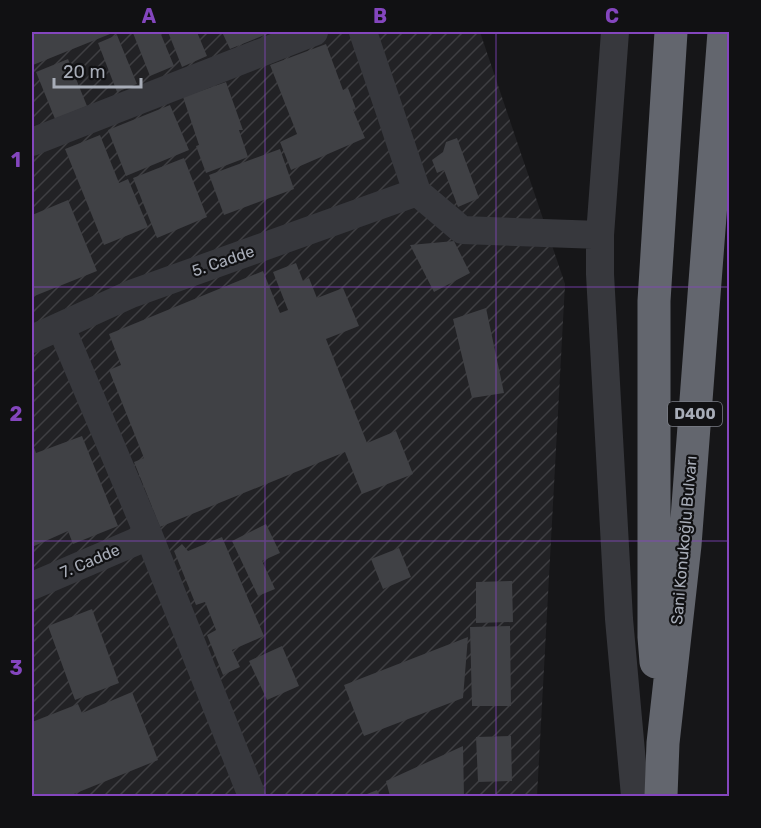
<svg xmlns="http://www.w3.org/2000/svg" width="761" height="828" font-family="Rubik,sans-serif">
  <defs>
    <pattern id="industrial-furrows" width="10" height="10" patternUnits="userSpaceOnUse" patternTransform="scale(1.5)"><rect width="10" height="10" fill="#222225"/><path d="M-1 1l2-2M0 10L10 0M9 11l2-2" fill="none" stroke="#3f3f43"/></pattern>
  </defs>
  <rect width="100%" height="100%" fill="#161618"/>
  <!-- industrial -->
  <path fill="url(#industrial-furrows)" d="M32 32H480L565 284 537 796H32Z"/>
  <!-- building -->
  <path fill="#404145" d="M32 32H115L33 65Z
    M137 32H160L174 66 150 76 133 33Z
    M168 32H197L207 56 182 67Z
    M222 32H272L230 49Z
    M117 35 137 84 117 92 98 43Z
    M326 44 343 90 348 88 356 109 353 110 365 138 291 170 280 142 297 134 270 65Z
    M68 59 87 106 55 119 36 72Z
    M226 82 243 130H239L248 157 206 173 196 146 199 145 183 97Z
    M170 105 189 150 126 176 108 130Z
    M100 135 119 183 128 179 148 227 104 245 65 149Z
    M457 138 479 198 458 207 444 170 437 173 432 160 443 152 446 142Z
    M280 149 294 189 224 215 209 175Z
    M184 158 207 217 157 238 133 178Z
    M68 200 97 271 32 297V215Z
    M454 241 470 273 434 292 410 245Z
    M296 263 303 281 309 278 317 298 343 288 359 326 326 339 367 443 396 431 413 474 362 494 345 452 160 527 134 462 144 458 109 370 121 365 109 334 263 271 280 313 288 310 273 272Z
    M486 308 504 393 472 398 453 319Z
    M82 436 118 526 73 544 68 531 32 547V442L36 453Z
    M266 524 280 553 262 561 275 589 258 596 232 541Z
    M222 537 264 636 232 650 240 667 223 675 207 635 216 630 205 602 196 605 174 551 182 544 188 551Z
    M399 548 411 577 383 589 371 559Z
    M512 581 513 622 476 623V582Z
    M92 609 119 683 75 700 48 626Z
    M510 626 511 706H472L470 627Z
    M468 637 463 698 364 736 344 685Z
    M282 646 299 686 267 700 249 661Z
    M132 692 158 760 69 796H32V722L78 704 82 713Z
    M511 736 512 781 478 782 476 737Z
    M463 746 464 796H390L386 781Z
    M377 790 380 796H362Z"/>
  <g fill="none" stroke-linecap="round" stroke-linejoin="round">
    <!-- minor -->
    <path stroke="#37383d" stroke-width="28" d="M363 32 417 192 462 230 600 235
      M615 32 600 235V274L619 619 635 796
      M32 142 314 32
      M61 327 149 536 252 796
      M32 339 131 294 417 192
      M32 586 149 536"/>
    <!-- highway -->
    <path stroke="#63666e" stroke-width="33" d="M656 662 654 637V301L671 32
      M661 796 663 743 685 545 724 32"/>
  </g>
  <!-- grid -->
  <path fill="none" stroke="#8446be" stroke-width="1.5" stroke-opacity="0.55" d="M265 32V796M496 32V796M32 287H730M32 541H730"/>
  <g text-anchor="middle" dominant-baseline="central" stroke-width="4.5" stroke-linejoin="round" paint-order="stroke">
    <!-- shield labels -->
    <rect fill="#111113" stroke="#7b7e86" stroke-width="1.5" x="668" y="402" width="54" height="24" rx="4.5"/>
    <g font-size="15" font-weight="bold" fill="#a8adb8">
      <text x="695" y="414">D400</text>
    </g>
    <!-- street labels -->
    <g font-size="16" fill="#a8adb8" stroke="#111113">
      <text transform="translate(223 261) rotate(-19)">5. Cadde</text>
      <text transform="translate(684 540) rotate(-85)">Sani Konukoğlu Bulvarı</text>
      <text transform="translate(90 561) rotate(-23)">7. Cadde</text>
    </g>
  </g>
  <!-- border -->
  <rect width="761" height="828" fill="none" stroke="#111113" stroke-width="66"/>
  <!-- scale -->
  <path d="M54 78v9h87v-9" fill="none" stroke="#a8adb8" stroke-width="3"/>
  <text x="63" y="78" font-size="18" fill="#a8adb8" stroke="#111113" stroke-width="4.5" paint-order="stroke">20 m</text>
  <rect x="33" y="33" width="695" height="762" fill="none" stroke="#8446be" stroke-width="2"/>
  <g font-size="20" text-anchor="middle" font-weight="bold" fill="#8446be">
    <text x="149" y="23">A</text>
    <text x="380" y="23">B</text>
    <text x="612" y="23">C</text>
    <text x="16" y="167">1</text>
    <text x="16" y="421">2</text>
    <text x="16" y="675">3</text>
  </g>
</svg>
